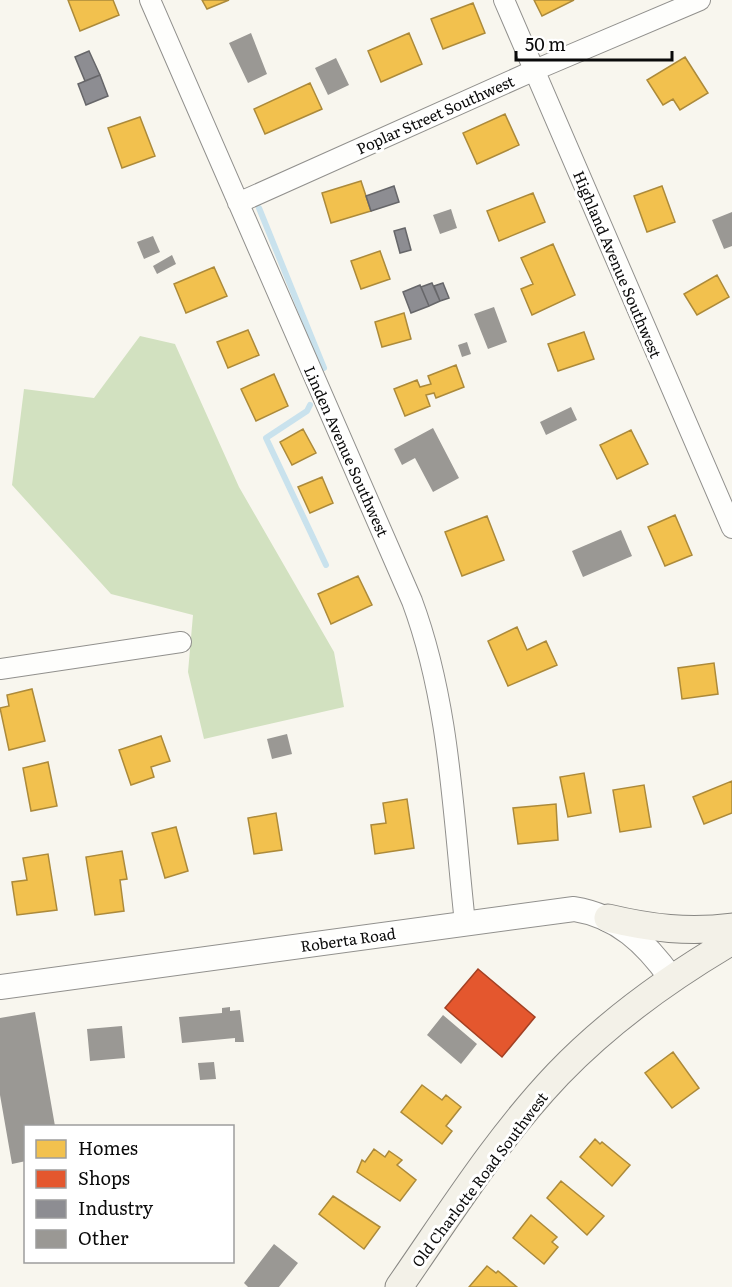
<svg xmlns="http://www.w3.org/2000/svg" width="732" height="1287" font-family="Literata,serif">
  <rect width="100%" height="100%" fill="#f8f6ee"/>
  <!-- forest -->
  <path fill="#d2e1c0" d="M140 336 175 344 239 487 334 652 344 707 204 739 188 672 193 615 111 594 12 485 24 389 94 398Z"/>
  <!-- homes -->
  <path fill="#f2c14e" stroke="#ac8a3a" stroke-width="1.5" d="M68 0H113L119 15 80 31Z
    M202 0H229L207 9Z
    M534 0H574L542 16Z
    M473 3 485 33 443 49 431 19Z
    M409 33 422 64 381 82 368 51Z
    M685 57 708 93 680 110 673 99 663 105 647 80Z
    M310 83 322 109 265 134 254 109Z
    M505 114 519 145 477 164 463 133Z
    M140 117 155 156 122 168 108 128Z
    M361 181 371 211 331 223 322 193Z
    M662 186 675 222 647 232 634 196Z
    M533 193 545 222 499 241 487 211Z
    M553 244 575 295 532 315 521 289 533 284 521 258Z
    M380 251 390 279 361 289 351 261Z
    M214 267 227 296 186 313 174 284Z
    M717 275 729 297 697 315 684 294Z
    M404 313 411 339 382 347 375 322Z
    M248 330 259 355 228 368 217 342Z
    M584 332 594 359 558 371 548 344Z
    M456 365 464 387 436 398 434 393 426 395 430 406 405 416 394 389 417 380 420 387 431 384 428 376Z
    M274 374 288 406 256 421 241 389Z
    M303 429 316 453 292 465 280 442Z
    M631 430 648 464 617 479 600 445Z
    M322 477 333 503 310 513 298 487Z
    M675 515 692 555 665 566 648 527Z
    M487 516 504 560 462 576 445 532Z
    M358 576 372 605 331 624 318 594Z
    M517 627 527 650 546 641 557 665 508 686 488 641Z
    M714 663 718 694 682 699 678 668Z
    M32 689 45 741 9 750 0 708 9 706 7 695Z
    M161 736 170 761 151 767 154 777 131 785 119 750Z
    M48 762 57 806 31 811 23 768Z
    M584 773 591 813 568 817 560 777Z
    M732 781V813L704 824 693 797Z
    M644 785 651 827 620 832 613 790Z
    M407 799 414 848 375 854 371 825 386 823 383 803Z
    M556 804 558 840 518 844 513 808Z
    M276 813 282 850 254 854 248 818Z
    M176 827 188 871 165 878 152 833Z
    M122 851 127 879 120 880 124 911 95 915 86 857Z
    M48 854 57 910 17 915 12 882 27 880 23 858Z
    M673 1052 699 1088 672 1108 645 1073Z
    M422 1085 442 1100 446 1095 461 1107 446 1126 452 1131 442 1144 401 1112Z
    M595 1139 600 1144 602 1142 630 1165 612 1186 580 1157Z
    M374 1149 385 1157 389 1151 402 1160 397 1165 416 1180 400 1201 357 1172 362 1160 365 1162Z
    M561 1181 604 1216 587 1235 547 1198Z
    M333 1196 380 1227 364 1249 319 1214Z
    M531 1215 557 1237 552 1242 558 1247 544 1264 513 1238Z
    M487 1266 496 1273 498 1271 517 1287H469Z"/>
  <!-- shops -->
  <path fill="#e4572e" stroke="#a34023" stroke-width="1.5" d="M478 969 535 1017 502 1057 445 1008Z"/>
  <!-- industry -->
  <path fill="#8d8d92" stroke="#666669" stroke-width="1.5" d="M89 51 100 75 85 81 75 57Z
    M100 75 108 96 86 105 78 84Z
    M394 186 399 202 371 211 366 196Z
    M405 228 411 250 400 253 394 231Z
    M432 283 440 301 429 306 421 287Z
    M443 283 449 298 440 301 434 286Z
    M420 285 429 306 411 313 403 292Z"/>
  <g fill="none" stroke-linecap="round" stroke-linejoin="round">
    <!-- stream -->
    <path stroke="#c9e2ed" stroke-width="6" d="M259 208 324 368
      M310 405 307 411 266 438 326 565"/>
  </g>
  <!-- building -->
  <path fill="#9a9894" d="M251 33 267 74 248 83 229 43Z
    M336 58 349 85 328 95 315 68Z
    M451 209 457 228 440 234 433 215Z
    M732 212V246L724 249 712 220Z
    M153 236 160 252 144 259 137 242Z
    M172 255 176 264 157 274 153 266Z
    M494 307 507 342 488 349 474 314Z
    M467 342 471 354 462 357 458 345Z
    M571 407 577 420 546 435 540 422Z
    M433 428 459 478 433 492 415 458 402 465 394 449Z
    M621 530 632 556 583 577 572 551Z
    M287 734 292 754 272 759 267 739Z
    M230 1007V1011L240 1010 244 1042H235V1038L182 1043 179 1017 222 1013V1008Z
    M35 1012 55 1126H26V1161L12 1164 0 1095V1018Z
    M443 1015 477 1044 461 1064 427 1035Z
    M122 1026 125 1058 90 1061 87 1029Z
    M214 1062 216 1079 200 1080 198 1063Z
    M274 1244 298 1263 279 1287H248L244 1283Z"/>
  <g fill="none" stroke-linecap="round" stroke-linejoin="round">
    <!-- minor casing -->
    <g stroke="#91908d" stroke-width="22">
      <path id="minor" d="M150 0 412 601C450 703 453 815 465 923
        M504 0 732 528
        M238 203 535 70 700 0
        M0 669 181 642"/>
    </g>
    <!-- tertiary casing -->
    <g stroke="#91908d" stroke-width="26">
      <path id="tertiary" d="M0 987 574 909C618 916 646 943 671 978"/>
    </g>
    <!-- secondary casing -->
    <g stroke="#888783" stroke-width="29">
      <path id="secondary" d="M608 918C650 928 689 933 732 927
        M399 1287C449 1215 497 1138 558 1074 609 1021 669 978 732 941"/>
    </g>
    <!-- minor -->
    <use href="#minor" stroke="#fefefc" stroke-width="20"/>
    <!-- tertiary -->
    <use href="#tertiary" stroke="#fefefc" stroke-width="24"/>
    <!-- secondary -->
    <use href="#secondary" stroke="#f3f1e8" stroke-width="27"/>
  </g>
  <g text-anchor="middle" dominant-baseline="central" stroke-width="6" stroke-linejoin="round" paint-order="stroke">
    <!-- street labels -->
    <g font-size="15" fill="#0a0a0a" stroke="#fff">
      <text transform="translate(435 114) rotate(-24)">Poplar Street Southwest</text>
      <text transform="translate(618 264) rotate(67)">Highland Avenue Southwest</text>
      <text transform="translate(347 451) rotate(66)">Linden Avenue Southwest</text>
      <text transform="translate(348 939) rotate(-8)">Roberta Road</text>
      <text transform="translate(479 1179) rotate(-53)">Old Charlotte Road Southwest</text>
    </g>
  </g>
  <!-- legend -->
  <rect x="24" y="1125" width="210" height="138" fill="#ffffff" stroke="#9d9d9d" stroke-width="1.5"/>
  <rect x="36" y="1140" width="30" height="18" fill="#f2c14e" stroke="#9d9d9d" stroke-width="1.5"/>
  <text x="78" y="1155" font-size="18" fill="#0a0a0a">Homes</text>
  <rect x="36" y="1170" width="30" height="18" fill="#e4572e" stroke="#9d9d9d" stroke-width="1.5"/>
  <text x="78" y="1185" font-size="18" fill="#0a0a0a">Shops</text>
  <rect x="36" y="1200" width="30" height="18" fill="#8d8d92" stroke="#9d9d9d" stroke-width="1.5"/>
  <text x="78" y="1215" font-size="18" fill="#0a0a0a">Industry</text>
  <rect x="36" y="1230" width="30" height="18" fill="#9a9894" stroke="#9d9d9d" stroke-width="1.5"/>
  <text x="78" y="1245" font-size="18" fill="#0a0a0a">Other</text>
  <!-- scale -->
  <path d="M516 51v9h156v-9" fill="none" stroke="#0a0a0a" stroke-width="3"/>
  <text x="525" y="51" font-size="18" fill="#0a0a0a" stroke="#ffffff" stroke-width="4.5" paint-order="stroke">50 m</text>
</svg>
